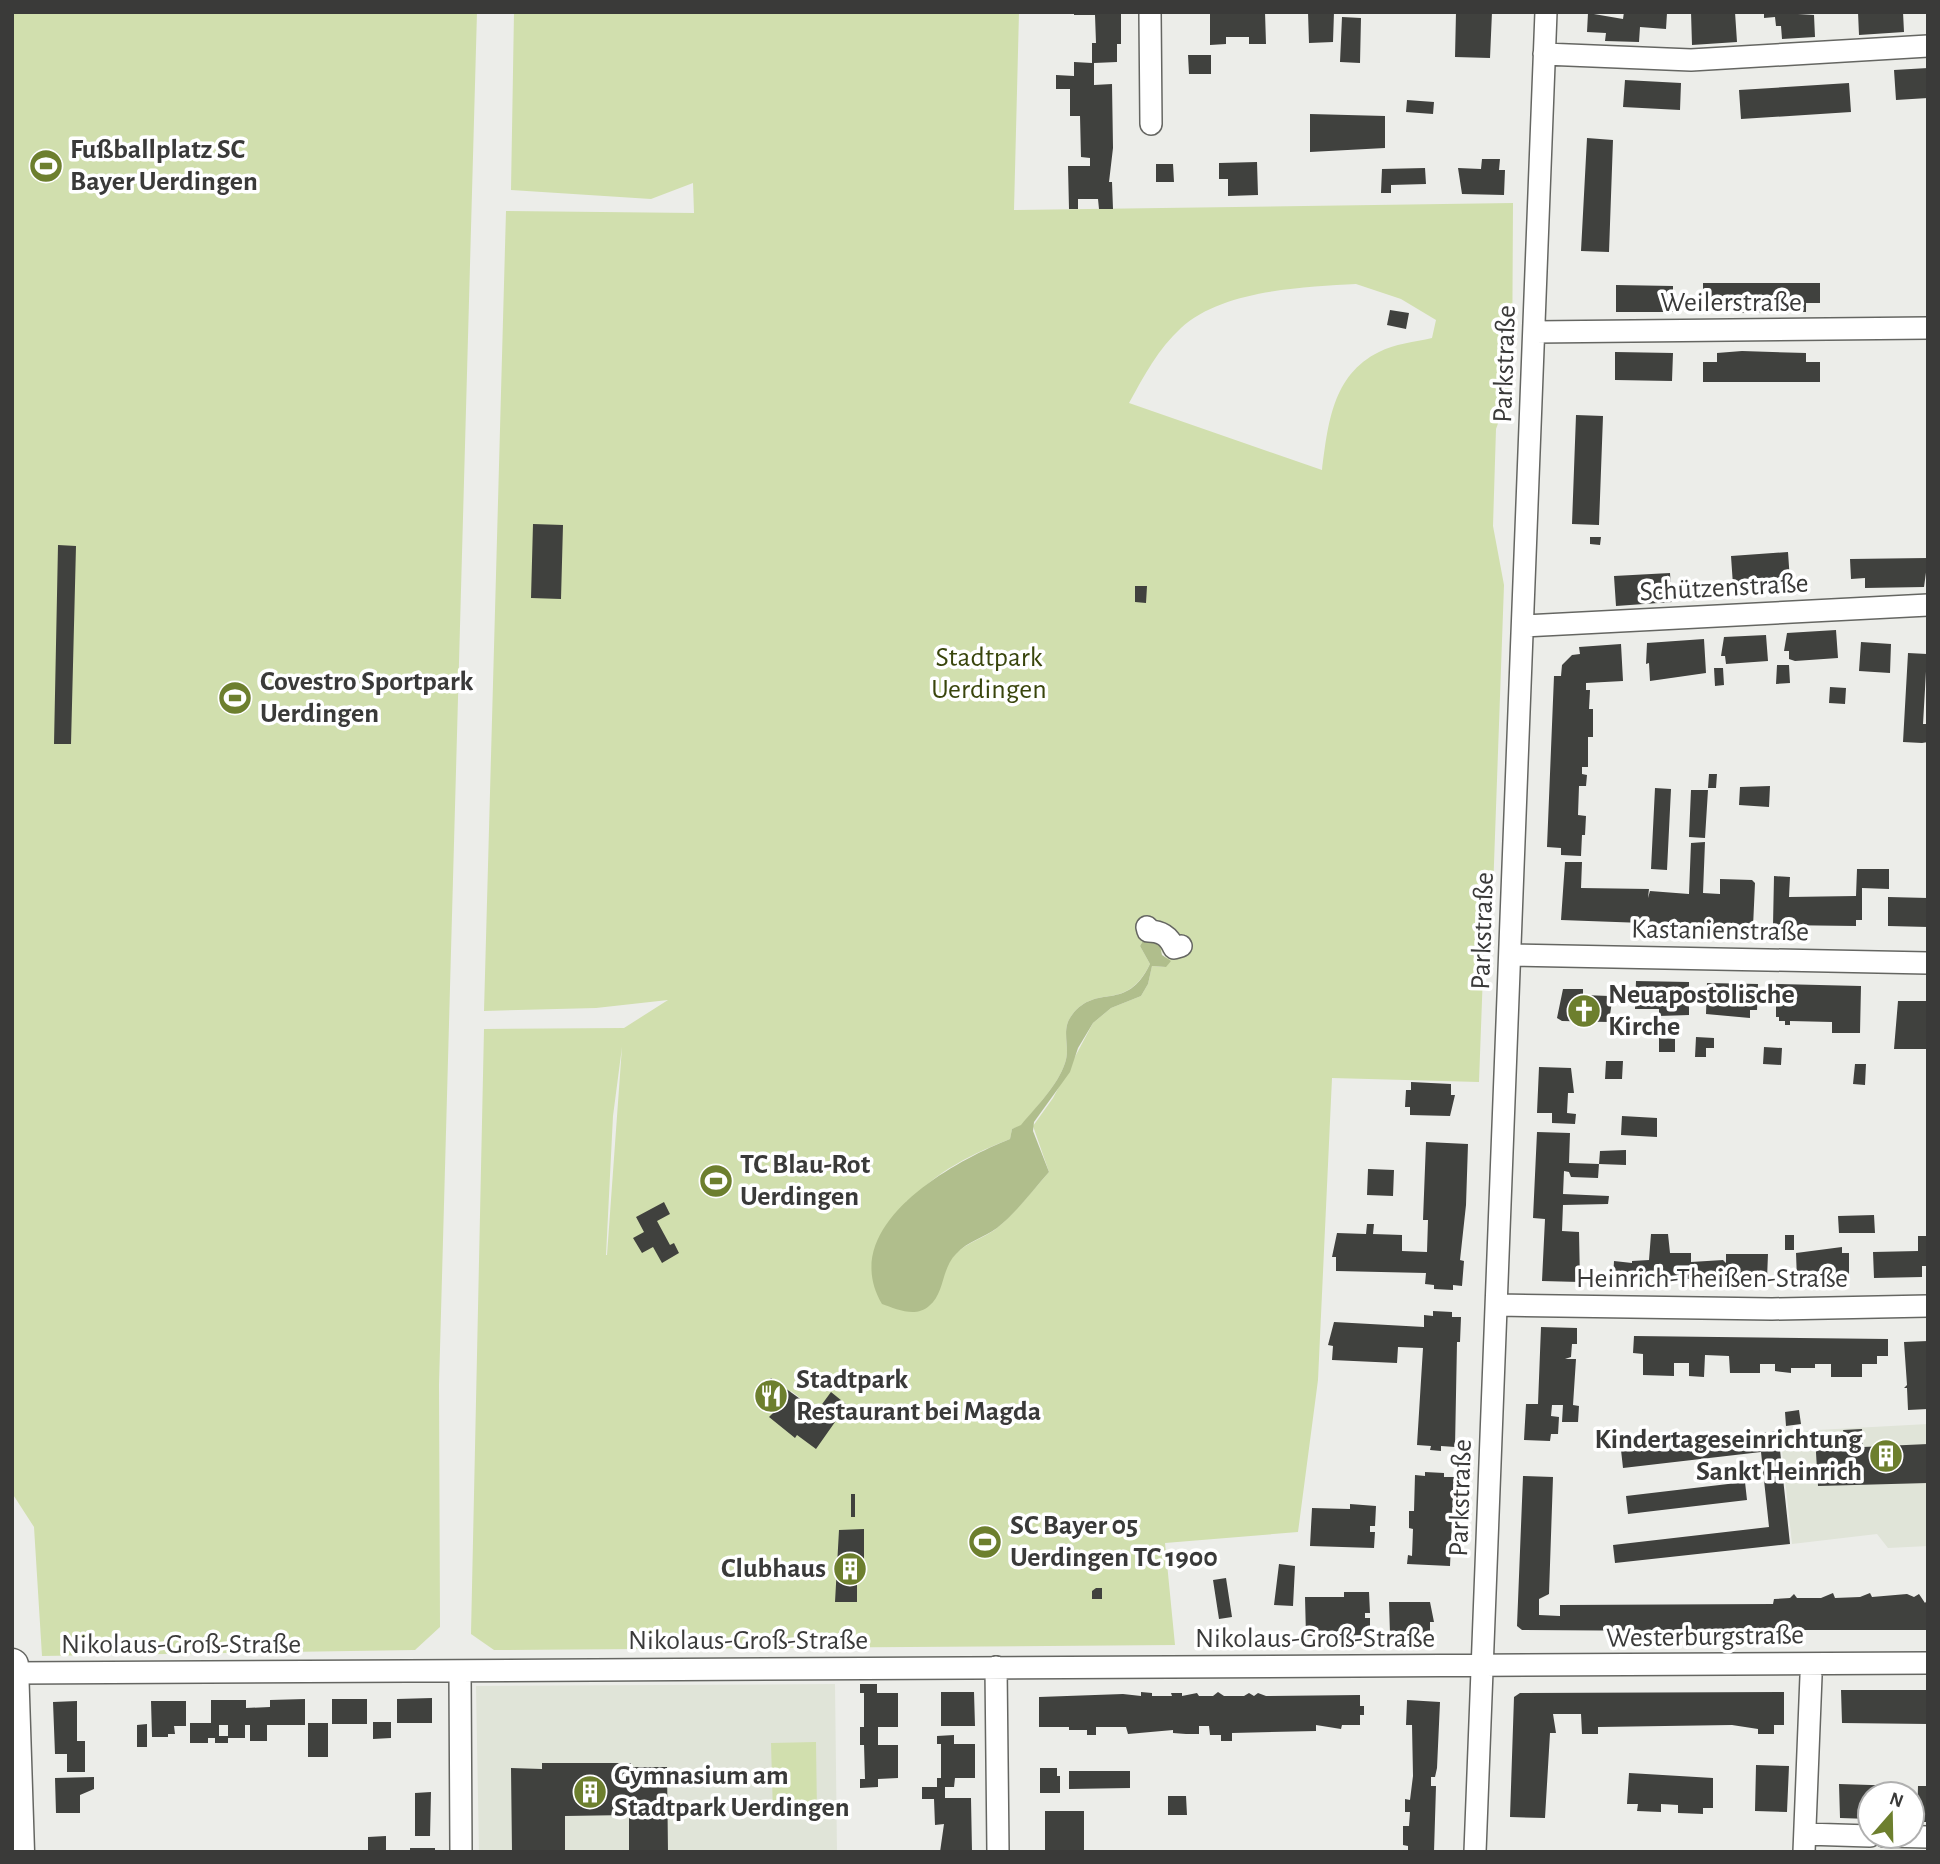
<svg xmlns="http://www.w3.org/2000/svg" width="1940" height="1864" font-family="'Alegreya Sans',sans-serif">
  <rect width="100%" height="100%" fill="#ecede9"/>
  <!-- built -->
  <path fill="#e0e4d8" d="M1928 1424V1546L1888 1548 1877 1534 1792 1544 1780 1432Z
    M835 1684 837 1852H479L476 1686Z"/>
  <!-- green -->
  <path fill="#d1dfae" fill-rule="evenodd" d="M12 12H477L439 1385 440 1627 415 1650 42 1656 34 1527 12 1493Z
    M514 12H1019L1014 210 1513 203 1512 384 1496 429 1493 526 1504 585 1492 919H1485L1479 1082 1332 1078 1318 1380 1298 1532 1165 1543 1175 1645 494 1650 471 1634 484 1029 624 1028 668 1000 596 1008 484 1011 506 211 694 213 693 183 651 199 511 190ZM1356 284 1401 299 1436 320 1432 338C1415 342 1394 344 1379 352 1332 375 1328 425 1322 470L1129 403C1144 376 1158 349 1181 328 1222 290 1303 287 1356 284ZM1144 939 1160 949 1168 960 1165 967 1152 966 1148 984 1141 996 1111 1008 1093 1023 1053 1098 1033 1126 1049 1172C1032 1191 1016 1212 997 1228 982 1240 965 1242 952 1258 935 1280 946 1301 914 1312L906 1201 909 1203C934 1172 974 1153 1010 1139L1012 1129 1021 1126C1036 1107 1058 1085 1065 1063 1071 1047 1060 1030 1072 1015 1097 982 1125 1014 1150 964L1140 946ZM622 1047 607 1255H606L613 1116ZM791 1391 817 1411 770 1417Z
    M816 1742 817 1814H773L771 1743Z"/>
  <!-- water -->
  <path fill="#b0be8c" d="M1144 939 1159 942 1162 955 1171 961 1166 967 1152 966 1148 984 1141 996 1111 1008 1093 1023 1078 1048 1070 1072 1034 1122 1033 1131 1049 1172C1032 1191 1017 1212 997 1228 983 1238 968 1241 956 1254 941 1269 945 1293 929 1306 916 1318 896 1309 882 1304 836 1226 952 1162 1010 1139L1012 1129 1021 1125C1036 1107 1058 1085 1065 1063 1071 1047 1060 1030 1072 1015 1097 982 1126 1014 1150 964L1140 946Z"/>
  <!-- building -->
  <path fill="#40413e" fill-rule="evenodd" d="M1074 12H1121V44H1117V62L1094 63V85L1112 84 1113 148 1109 182H1112L1113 209H1099L1098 199H1078V209H1069L1068 166H1090V158L1081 157 1080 116H1070V89H1056V75L1074 76V62L1092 63V43H1096L1095 15H1074Z
    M1210 12H1265L1266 44H1249V37H1226V44L1210 45Z
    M1308 12H1334L1333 42 1309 43Z
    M1456 12H1492L1490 58 1455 57Z
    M1624 12 1667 13 1666 29 1640 27 1639 42 1605 41 1606 33 1587 32 1588 13 1623 19Z
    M1691 12H1735L1737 42 1692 45Z
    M1764 12 1814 15 1815 37 1782 39 1781 26H1776L1775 17 1764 18Z
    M1858 12H1903L1904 32 1859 35Z
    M1342 17 1361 18 1360 63 1340 62Z
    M1188 55H1211V74H1189Z
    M1928 68V98L1896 100 1894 70Z
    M1625 80 1681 83 1680 110 1623 107Z
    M1849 83 1851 112 1741 119 1739 90Z
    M1407 100 1434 102 1433 114 1406 112Z
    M1310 114 1385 116V148L1310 152Z
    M1587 138 1613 140 1609 252 1581 251Z
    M1482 159H1500L1499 170H1505L1504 195 1462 194 1458 168 1481 169Z
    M1257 162 1258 195 1228 196V179H1219V163Z
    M1156 164H1173L1174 182H1156Z
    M1425 168 1426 184 1391 185V193H1381L1382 169Z
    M1703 283H1820V303H1806V312L1717 313V303L1703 304Z
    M1616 285 1673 286V312H1616Z
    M1390 310 1409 313 1406 329 1387 325Z
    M1742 351 1806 353V362H1820V382H1703V362H1717V353Z
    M1615 352 1673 353 1672 381 1615 380Z
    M1576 415 1603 416 1599 525 1572 524Z
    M533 524 563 525 561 599 531 598Z
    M1590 537H1601L1600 545 1590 544Z
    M58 545 76 546 71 744H54Z
    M1788 552 1790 581 1733 585 1731 556Z
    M1928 558 1924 587 1865 588V578L1851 579 1850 559Z
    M1670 573 1672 602 1616 606 1614 576Z
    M1135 586H1147L1146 603 1135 602Z
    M1836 630 1838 658 1795 661 1789 659V651H1784L1787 633Z
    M1766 635 1768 661 1726 664 1725 656H1721L1724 637Z
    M1704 639 1706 673 1650 681 1649 663 1646 664 1647 643Z
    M1861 642 1891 644 1890 673 1859 671Z
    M1621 644 1623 681 1586 683V690H1590L1589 709H1593V737H1588V767H1582V774L1587 775 1586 786H1579L1578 815 1586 816 1585 835H1582L1581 856 1561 855V848L1547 847 1554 676H1561L1562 665 1572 655 1580 654 1579 647Z
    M1908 653 1927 654 1923 724H1928V742L1922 743 1903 742Z
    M1777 665H1789L1790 683 1776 684Z
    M1714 668H1723L1724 685 1715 686Z
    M1830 687 1846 688 1845 704 1829 703Z
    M1709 774H1717L1716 788H1708Z
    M1770 786 1769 807 1739 805 1740 787Z
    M1655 788 1671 789 1667 870 1651 869Z
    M1691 790H1708L1705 838 1689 837Z
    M1705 842 1703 893 1720 894V879L1752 880 1755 883 1753 927 1561 920 1565 862H1582L1581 888 1649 889 1648 898 1650 891 1689 894 1691 843Z
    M1857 869H1889V889L1862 888V920H1856V926L1773 925 1774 876 1790 877 1789 897 1856 896Z
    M1888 897 1928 898V927L1888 926Z
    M1636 981 1689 982V1015L1659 1016V1009H1635Z
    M1707 983 1758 984 1757 1010H1750V1018L1706 1014Z
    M1776 984 1861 986 1860 1033H1832V1022L1790 1021V1025H1785V1021H1779V1017H1776Z
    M1563 989H1583V995L1609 996 1612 1001 1609 1022 1562 1021 1557 1018Z
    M1898 1001H1928V1049H1894Z
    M1696 1037 1714 1038V1048H1706V1057H1695Z
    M1659 1038 1675 1039V1052H1659Z
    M1764 1047 1782 1048 1781 1065 1763 1064Z
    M1606 1061H1623L1622 1079H1605Z
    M1855 1064H1866L1865 1085 1853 1084Z
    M1539 1067 1571 1068 1574 1093H1568L1567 1113 1576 1114 1575 1124 1552 1123V1113H1537Z
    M1411 1082 1451 1084V1095H1455L1450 1116 1410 1115V1107H1405L1406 1090H1411Z
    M1622 1116 1657 1118V1137L1621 1135Z
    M1537 1132 1570 1133 1569 1163 1599 1164 1598 1178 1571 1177 1569 1172 1564 1171 1563 1194 1609 1196 1608 1204 1563 1205 1562 1231 1579 1232 1580 1282 1542 1281 1545 1219 1533 1218Z
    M1426 1142 1468 1144 1466 1205 1460 1260 1464 1261 1462 1286 1453 1285V1290L1434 1289V1285L1425 1284 1426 1273 1336 1271V1257H1332L1337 1233 1366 1234 1367 1224H1374L1373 1234 1402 1235V1251L1427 1252 1428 1220H1423Z
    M1626 1150V1165L1599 1164 1600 1151Z
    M1368 1169 1394 1170 1393 1196 1367 1195Z
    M664 1202 670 1214 657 1221 670 1245 674 1243 679 1253 662 1263 653 1247 642 1253 633 1238 644 1232 636 1217Z
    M1874 1215 1875 1233H1839L1838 1216Z
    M1651 1234H1668L1670 1253H1691V1262L1723 1260 1726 1263V1254H1768L1767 1279H1613L1614 1261 1632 1263V1261L1649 1260Z
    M1785 1235H1794V1250H1785Z
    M1918 1236H1928V1266H1922V1277L1874 1278 1873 1252 1918 1251Z
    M1842 1247V1253H1849V1279L1797 1280 1796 1253Z
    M1433 1311 1452 1312V1317H1461L1460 1342H1457L1455 1447 1441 1446V1451L1430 1450 1431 1446 1417 1445 1423 1348 1398 1347 1397 1363 1332 1360 1333 1346 1328 1345 1334 1322 1424 1327V1315L1433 1316Z
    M1541 1327 1577 1328V1344H1572L1571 1357 1565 1359H1576L1573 1405 1579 1406 1578 1422H1562L1563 1405H1552L1551 1416 1559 1417 1558 1434H1551L1550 1441 1524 1440 1526 1404H1538Z
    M1634 1336 1888 1339V1356H1877V1364H1862V1377H1831V1364H1815V1368H1791V1373L1775 1371V1364H1760V1373H1730L1729 1356 1705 1355 1704 1377 1689 1376V1363H1674V1376L1643 1375V1354L1633 1353Z
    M1928 1341V1409L1908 1410 1907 1388H1904L1907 1385 1904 1342Z
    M771 1378 817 1411 831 1392 847 1405 816 1449 797 1435 795 1438 769 1417 773 1413 754 1398Z
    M1799 1410 1801 1424 1786 1426 1785 1412Z
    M1862 1429 1863 1447 1928 1444V1483L1818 1486 1815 1436 1844 1435 1843 1430Z
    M1778 1431 1790 1544 1615 1563 1613 1545 1769 1527 1761 1452 1623 1468 1621 1450Z
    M1425 1472 1444 1473V1477H1454L1450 1566 1407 1564 1408 1555 1412 1556 1413 1529 1409 1528V1511H1414L1415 1475 1425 1476Z
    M1523 1476 1553 1477 1549 1594 1539 1599V1615L1560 1616V1605L1773 1604 1774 1599 1790 1598 1794 1594 1797 1598H1821L1833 1593 1835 1598 1860 1597 1870 1593 1872 1597 1907 1594 1914 1597 1919 1594 1925 1603 1928 1599V1630H1703L1702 1634H1696L1693 1630 1686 1634 1683 1631 1522 1630 1517 1626Z
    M1745 1482 1747 1500 1628 1514 1626 1496Z
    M851 1494H855V1517H851Z
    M1350 1504 1376 1506 1375 1526H1370V1532H1375L1374 1548 1310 1546 1312 1508 1350 1509Z
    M864 1529V1574H857V1602H835L839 1530Z
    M1279 1564 1295 1566 1293 1606 1274 1605Z
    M1226 1578 1232 1617 1219 1619 1213 1580Z
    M1096 1588H1102V1599H1092V1591Z
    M1344 1592H1369L1370 1613H1365V1618H1370V1635L1306 1636 1305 1597H1344Z
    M1389 1602H1430L1434 1622H1430V1634H1390Z
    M860 1684H877V1693H898V1727H878V1745H898V1778L878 1779V1787L860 1788V1779H865L864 1745H860V1727H864V1693H860Z
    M1841 1690H1928V1724L1842 1723Z
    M941 1692H974L975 1726H941Z
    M1141 1692 1152 1693V1696H1172L1171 1693H1182V1696L1197 1693 1199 1696H1213L1218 1692 1224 1696H1244L1249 1693 1254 1696 1258 1693 1266 1696 1360 1695V1706H1364V1715H1360V1725H1342L1341 1729 1316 1725V1731L1232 1733V1741H1221V1735H1210L1209 1726H1199V1734H1186L1173 1733V1730L1128 1734 1126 1727H1096V1735H1087V1730H1069V1727H1039V1697L1123 1694 1141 1696Z
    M1784 1692V1725H1774V1734H1758V1729L1732 1725 1598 1727V1734H1582L1581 1714H1553L1556 1733H1550L1545 1818 1510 1817 1514 1697 1520 1693Z
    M432 1698V1723H397V1699Z
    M305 1699V1725H267V1741H250V1725H245V1738H228V1743H215V1738H208V1743H190V1723H211V1700H246V1708L270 1707V1700ZM219 1725H228V1736H219Z
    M332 1699H367V1724H332Z
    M1407 1700 1440 1702 1437 1768 1435 1777H1431V1786H1436L1434 1852H1408V1846L1403 1845V1826H1409L1410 1812H1405V1799L1410 1800 1413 1776 1412 1725H1406Z
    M77 1701V1741H85V1772H67V1754H55L53 1702Z
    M151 1701H186V1726H174L175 1734H168V1737H152Z
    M373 1722H391V1738L373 1739Z
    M308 1723H328V1757H308Z
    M147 1724V1747H137V1725Z
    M954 1735V1744H975V1778H955L954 1787H945V1798H971L972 1852H940L944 1824 935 1825 934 1799H922V1787H937V1778H941V1744H937V1736Z
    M542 1763H631V1767H667L668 1852H629V1815L565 1816V1852H512L511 1768 542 1769Z
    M1756 1765 1789 1766 1787 1812 1755 1811Z
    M1040 1768H1057V1776H1060V1793H1040Z
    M1069 1771H1130V1788L1069 1789Z
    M1629 1773 1713 1778V1808H1703V1814L1678 1813V1805L1661 1804V1812L1637 1811 1638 1804H1627Z
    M94 1777V1789L80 1795V1813H56L55 1778Z
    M1839 1784 1903 1786 1902 1794H1870V1819L1840 1818Z
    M1918 1786H1928V1822H1917Z
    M431 1792 430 1836H415V1793Z
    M1168 1796H1186L1187 1815H1168Z
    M1045 1811H1084V1852H1045Z
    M386 1836V1852H368V1837Z
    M410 1848H435V1852H410Z"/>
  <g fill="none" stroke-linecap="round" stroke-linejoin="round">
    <!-- street casing -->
    <g stroke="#656662" stroke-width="24">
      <path id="street" d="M1150 12 1151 124
        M1544 54 1691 60 1928 46
        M1535 332 1928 328
        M1523 626 1928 605
        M1147 927 1148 931C1161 931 1169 936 1174 948L1181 946
        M1511 955 1928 963
        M1497 1305 1772 1309 1928 1306
        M996 1667 998 1852
        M460 1672 461 1852
        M12 1673 1928 1663
        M1805 1834 1870 1836
        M1884 1836 1928 1837
        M1475 1852 1546 12
        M1804 1852 1811 1676"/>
    </g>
    <!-- secondary casing -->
    <g stroke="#656662" stroke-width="35">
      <path id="secondary" d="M12 1665 18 1852"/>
    </g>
    <!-- street -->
    <use href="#street" stroke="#fff" stroke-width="21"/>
    <!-- secondary -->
    <use href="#secondary" stroke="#fff" stroke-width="32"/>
  </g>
  <!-- icons -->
  <defs>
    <g id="stadium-disc" transform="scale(1.75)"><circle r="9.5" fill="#6d7f2e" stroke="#fff"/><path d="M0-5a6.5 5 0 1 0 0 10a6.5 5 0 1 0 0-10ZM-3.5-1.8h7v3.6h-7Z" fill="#fff"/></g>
    <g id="church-disc" transform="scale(1.75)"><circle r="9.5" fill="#6d7f2e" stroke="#fff"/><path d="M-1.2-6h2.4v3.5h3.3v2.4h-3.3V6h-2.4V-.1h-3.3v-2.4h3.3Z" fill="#fff"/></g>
    <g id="restaurant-disc" transform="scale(1.75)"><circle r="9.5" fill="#6d7f2e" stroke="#fff"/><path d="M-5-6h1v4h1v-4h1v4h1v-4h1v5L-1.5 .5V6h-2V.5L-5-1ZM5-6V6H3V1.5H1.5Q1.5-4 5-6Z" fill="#fff"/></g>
    <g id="building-disc" transform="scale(1.75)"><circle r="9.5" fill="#6d7f2e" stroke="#fff"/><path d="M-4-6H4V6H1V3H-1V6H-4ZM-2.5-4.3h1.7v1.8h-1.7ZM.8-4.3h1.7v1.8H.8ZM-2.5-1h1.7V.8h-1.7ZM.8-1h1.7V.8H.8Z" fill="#fff"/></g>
  </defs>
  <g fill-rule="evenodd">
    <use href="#stadium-disc" x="46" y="166"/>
    <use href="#stadium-disc" x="235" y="698"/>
    <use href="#church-disc" x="1584" y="1011"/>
    <use href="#stadium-disc" x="716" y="1181"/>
    <use href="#restaurant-disc" x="771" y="1396"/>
    <use href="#building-disc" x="1886" y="1456"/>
    <use href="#stadium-disc" x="985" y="1542"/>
    <use href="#building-disc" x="850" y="1569"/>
    <use href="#building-disc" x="590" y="1792"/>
  </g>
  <g text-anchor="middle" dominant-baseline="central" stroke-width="7" stroke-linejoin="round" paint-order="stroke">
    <!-- poi labels -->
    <g font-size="28" font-weight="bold" fill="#3a3a39" stroke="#fff" text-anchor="start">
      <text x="70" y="150">Fußballplatz SC<tspan x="70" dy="32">Bayer Uerdingen</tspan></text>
      <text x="260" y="682">Covestro Sportpark<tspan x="260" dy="32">Uerdingen</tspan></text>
      <text x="1608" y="995">Neuapostolische<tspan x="1608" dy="32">Kirche</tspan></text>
      <text x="740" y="1165">TC Blau-Rot<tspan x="740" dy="32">Uerdingen</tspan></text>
      <text x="796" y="1380">Stadtpark<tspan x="796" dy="32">Restaurant bei Magda</tspan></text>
      <text x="1862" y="1440" text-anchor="end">Kindertageseinrichtung<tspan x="1862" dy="32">Sankt Heinrich</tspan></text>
      <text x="1010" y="1526">SC Bayer 05<tspan x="1010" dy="32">Uerdingen TC 1900</tspan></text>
      <text x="826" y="1569" text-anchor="end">Clubhaus</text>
      <text x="614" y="1776">Gymnasium am<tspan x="614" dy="32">Stadtpark Uerdingen</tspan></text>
    </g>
    <!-- street labels -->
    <g font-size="28" fill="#3a3a39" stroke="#fff">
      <text x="1731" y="303">Weilerstraße</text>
      <text transform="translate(1505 364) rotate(-88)">Parkstraße</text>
      <text transform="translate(1724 588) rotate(-3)">Schützenstraße</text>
      <text transform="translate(1483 931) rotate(-88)">Parkstraße</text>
      <text transform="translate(1720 931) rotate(1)">Kastanienstraße</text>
      <text x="1712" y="1279">Heinrich-Theißen-Straße</text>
      <text transform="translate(1461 1498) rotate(-88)">Parkstraße</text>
      <text transform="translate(1705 1637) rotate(-1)">Westerburgstraße</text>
      <text x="1315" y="1639">Nikolaus-Groß-Straße</text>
      <text x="748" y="1641">Nikolaus-Groß-Straße</text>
      <text x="181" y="1645">Nikolaus-Groß-Straße</text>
    </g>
    <!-- park labels -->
    <g font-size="28" fill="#39450c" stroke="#fff">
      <text x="989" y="658">Stadtpark<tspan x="989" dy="32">Uerdingen</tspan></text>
    </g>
  </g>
  <!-- border -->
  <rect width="1940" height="1864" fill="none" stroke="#3a3a39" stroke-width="28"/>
  <!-- north arrow -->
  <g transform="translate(1891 1815) rotate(20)"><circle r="33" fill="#ffffff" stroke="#b0b0b0" stroke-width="2"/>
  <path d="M0-5L12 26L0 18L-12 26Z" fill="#6d7f2e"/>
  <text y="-10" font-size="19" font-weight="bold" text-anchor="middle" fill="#3a3a39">N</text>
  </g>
</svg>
